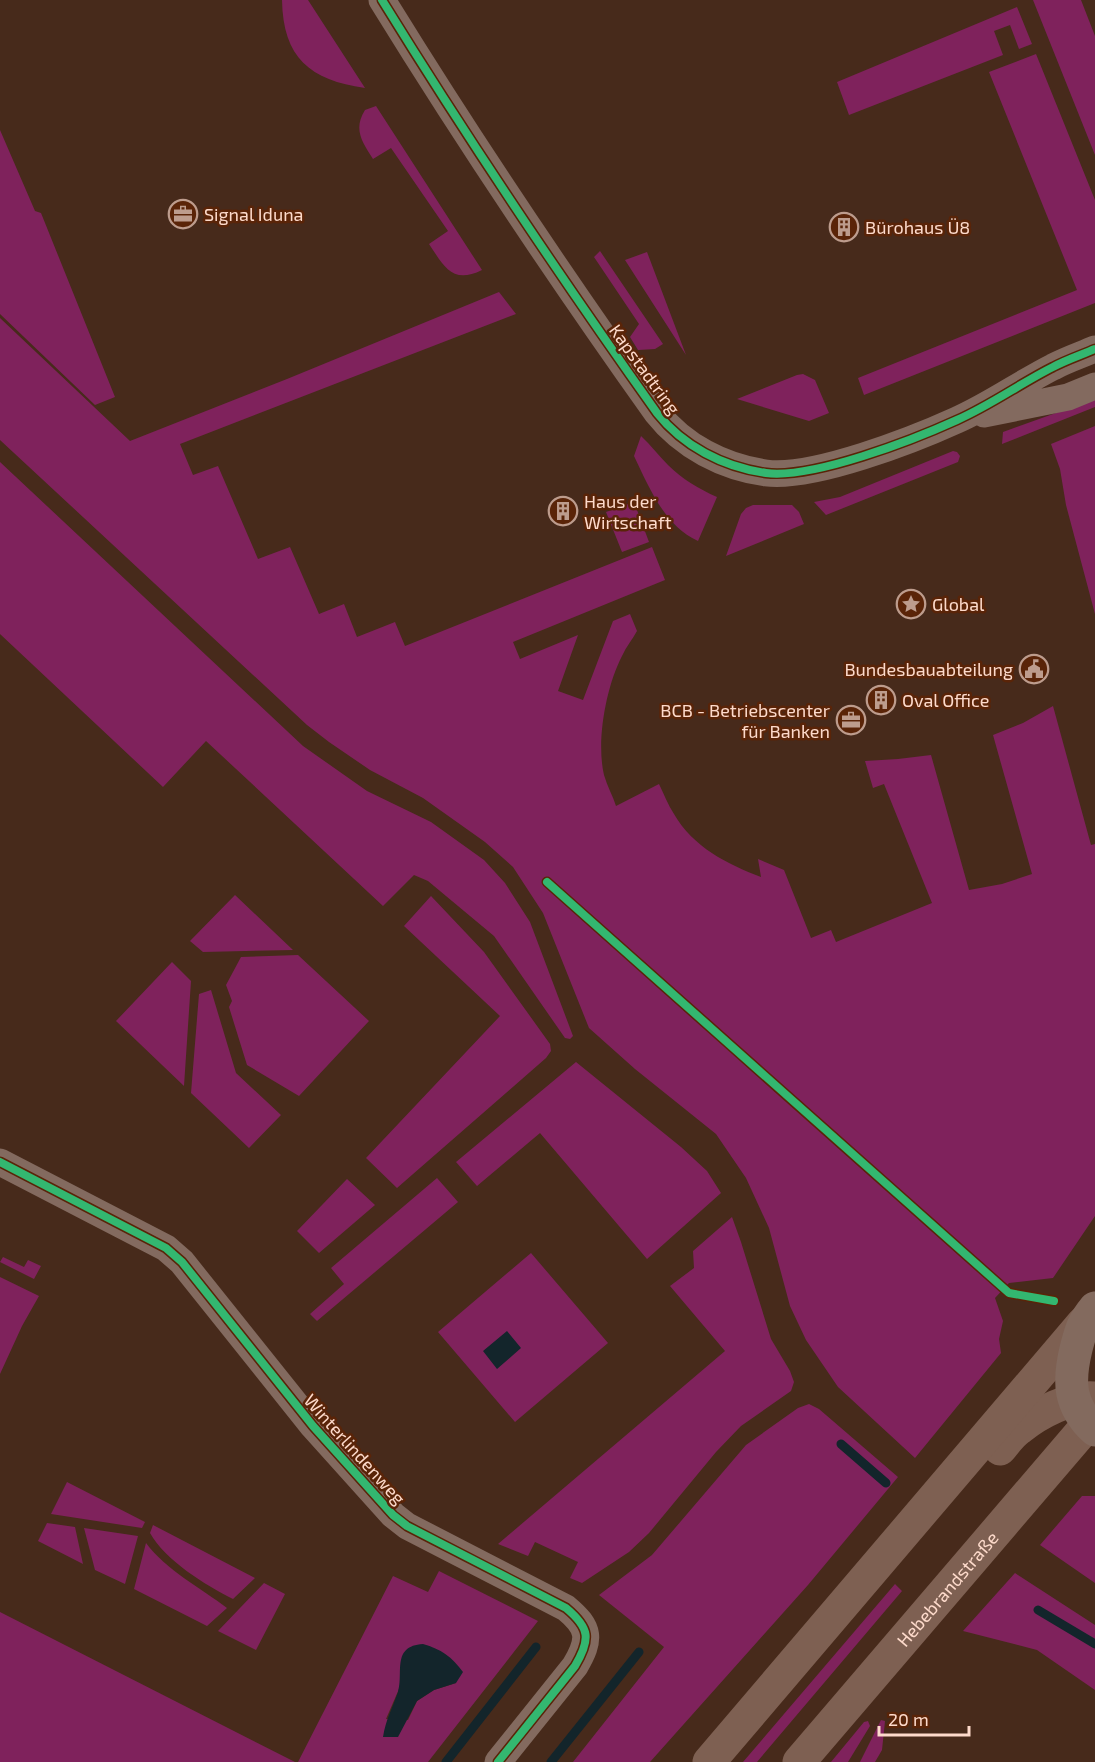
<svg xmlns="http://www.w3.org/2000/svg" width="1095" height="1762" font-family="'Exo 2',sans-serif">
  <rect width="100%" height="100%" fill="#472a1b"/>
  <!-- green -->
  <path fill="#7f225c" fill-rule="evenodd" d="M282 0H308L365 88C310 80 283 58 282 0Z
    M1033 0H1081L1095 36V155Z
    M1017 7 1032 44 1019 49 1010 25 994 31 1003 55 849 115 837 82Z
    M1036 54 1095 200V303L864 395 858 378 1077 290 989 72Z
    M376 106 482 270C452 285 444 266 429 244L448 231 391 148 373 159C362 142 353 129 365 110Z
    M0 130 35 211 41 213 115 397 95 405 0 314Z
    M600 251 663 344 655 349 638 350 630 337 639 324 594 257Z
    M647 252 686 355 625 260Z
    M499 292 516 314 180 444 193 475 218 466 258 559 290 547 319 614 344 604 357 637 395 622 405 646 652 547 665 580 513 642 520 659 578 635 558 691 583 700 613 621 630 614 637 631C632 640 626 647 622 656 606 687 596 741 604 775 607 786 613 796 616 806L659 784C664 794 668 805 674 814 693 847 727 864 761 877L758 859 784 870 811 938 831 930 836 942 932 903 884 784 873 788 865 761 898 759 931 755 969 890 1002 884 1032 874 993 735 1023 723 1053 706 1091 845 1095 844V1216L1053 1278 1009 1283 995 1298 1003 1321 999 1339 1001 1353 915 1458 838 1387 806 1340 790 1306 769 1228 746 1178 716 1134 635 1069 589 1028 543 913 513 867 485 842 423 798 370 770 329 742 307 725 0 440V318L130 441 287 379Z
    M803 374 815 380 829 413 809 421 737 399 797 375Z
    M1095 399V407L1002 444 1003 432Z
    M1095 426V614L1066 505 1060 469 1051 444Z
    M641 436C651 445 658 455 668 465 682 479 699 489 717 497L698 541C664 525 650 489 634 456Z
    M953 451 957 452 960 456 958 462 826 515 814 502 840 497Z
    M0 462 303 746 367 791 431 822 484 860 505 883 530 922 573 1036 570 1039 565 1038 494 936 428 881 414 875 383 906 206 741 163 787 0 634Z
    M634 502 649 542 622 552 606 512Z
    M753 505H792L799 512 804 524 726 556 741 514 746 508Z
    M235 895 293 950 203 952 190 941Z
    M431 896 484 952 550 1044 551 1051 546 1058 397 1188 366 1158 500 1016 404 926Z
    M298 955 369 1021 299 1096 247 1065 229 1007 232 1001 226 985 241 957Z
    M172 962 191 981 184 1086 116 1021Z
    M211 990 236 1073 281 1115 249 1148 191 1093 199 994Z
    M576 1062 681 1147 707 1171 721 1193 647 1259 540 1133 477 1186 456 1162Z
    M437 1178 458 1202 317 1321 310 1314 344 1284 331 1268Z
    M347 1179 375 1205 319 1253 297 1231Z
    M732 1217 741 1242 771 1339 790 1371 794 1382 791 1391 741 1426 716 1452 649 1533 629 1552 582 1583 570 1578 578 1562 535 1542 528 1556 498 1544 725 1351 670 1286 694 1268 693 1251Z
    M531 1253 608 1343 515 1422 438 1332Z
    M3 1257 24 1267 28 1260 41 1266 34 1279 0 1262Z
    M0 1277 39 1296 22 1326 0 1374Z
    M809 1404 819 1409 898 1477 808 1585 650 1762H573L664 1647 599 1595 652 1555 746 1445 798 1408Z
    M67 1482 145 1522 142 1528 51 1514Z
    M1082 1496H1095V1583L1040 1545Z
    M47 1523 75 1527 83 1564 38 1541Z
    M153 1525 255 1578 233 1599C205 1585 165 1560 150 1533Z
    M84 1528 138 1536 125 1584 95 1570Z
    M146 1543C166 1570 201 1588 227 1608L207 1626 134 1589Z
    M439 1571 538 1621 428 1762H298L393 1576 428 1592ZM456 1683 434 1690 417 1701 408 1720 386 1719 399 1689Z
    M1015 1573 1095 1625V1690L1037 1650 963 1631Z
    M264 1583 285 1594 256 1650 218 1631Z
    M895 1584 902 1591 757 1762H743Z
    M0 1612 295 1762H0Z
    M881 1720 885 1721 882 1750 875 1762H860Z
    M868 1721 870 1726 848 1762H831L864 1722Z"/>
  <!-- water -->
  <path fill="#13252b" d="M507 1331 521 1348 497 1369 483 1351Z
    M423 1644C441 1649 452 1657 463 1672L456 1683 434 1690 417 1701 398 1737H383C386 1719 392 1709 398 1692 404 1673 391 1646 423 1644Z"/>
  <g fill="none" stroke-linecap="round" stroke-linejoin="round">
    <!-- stream -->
    <path stroke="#13252b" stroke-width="9" d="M841 1444 886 1483
      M1038 1610 1095 1644
      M446 1762 536 1647
      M551 1762 639 1652"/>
    <!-- street -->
    <path stroke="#836a5f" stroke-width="27" d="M382 0C469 141 561 278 657 413 683 446 723 467 766 473 813 479 913 440 957 420 991 405 1021 383 1053 367 1066 360 1081 355 1095 349
      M984 414 1068 397 1095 386
      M0 1162 166 1248 182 1262 313 1426 393 1515 407 1526 566 1608C590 1628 591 1639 575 1666L498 1762"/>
    <!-- secondary -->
    <g stroke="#7e6052" stroke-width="33">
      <path d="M1000 1449C1006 1442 1012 1433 1020 1428 1037 1414 1072 1395 1095 1398"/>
      <path d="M709 1762 1083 1323"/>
      <path id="s1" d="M799 1762 1095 1416"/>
    </g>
    <!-- primary -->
    <path stroke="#836a5e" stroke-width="33" d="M1095 1308C1082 1324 1081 1330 1076 1349 1068 1382 1069 1406 1095 1430"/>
    <!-- cycleway casing -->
    <g stroke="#5a2408" stroke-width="11">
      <path id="cycleway" d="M382 0C469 141 561 278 657 413 683 446 723 467 766 473 813 479 913 440 957 420 991 405 1021 383 1053 367 1066 360 1081 355 1095 349
        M547 882 1009 1293 1054 1301
        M0 1162 166 1248 182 1262 313 1426 393 1515 407 1526 566 1608C590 1628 591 1639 575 1666L498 1762"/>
    </g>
    <!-- cycleway -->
    <use href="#cycleway" stroke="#33b770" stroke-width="8"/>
  </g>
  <!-- icons -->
  <defs>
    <g id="office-ring" transform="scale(1.5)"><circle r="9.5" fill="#5a2408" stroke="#bd9c8d" stroke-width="1.5"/><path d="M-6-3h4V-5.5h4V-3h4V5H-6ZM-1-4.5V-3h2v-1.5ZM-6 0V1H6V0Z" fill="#bd9c8d"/></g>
    <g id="building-ring" transform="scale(1.5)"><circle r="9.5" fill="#5a2408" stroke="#bd9c8d" stroke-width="1.5"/><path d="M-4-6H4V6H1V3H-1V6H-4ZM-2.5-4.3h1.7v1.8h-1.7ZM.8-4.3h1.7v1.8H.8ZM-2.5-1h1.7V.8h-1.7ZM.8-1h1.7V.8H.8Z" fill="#bd9c8d"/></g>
    <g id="sight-ring" transform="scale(1.5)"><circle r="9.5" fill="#5a2408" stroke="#bd9c8d" stroke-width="1.5"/><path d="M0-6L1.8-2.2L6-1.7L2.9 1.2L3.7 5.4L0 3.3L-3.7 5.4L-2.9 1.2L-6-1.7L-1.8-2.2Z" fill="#bd9c8d"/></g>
    <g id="civic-ring" transform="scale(1.5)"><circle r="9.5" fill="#5a2408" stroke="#bd9c8d" stroke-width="1.5"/><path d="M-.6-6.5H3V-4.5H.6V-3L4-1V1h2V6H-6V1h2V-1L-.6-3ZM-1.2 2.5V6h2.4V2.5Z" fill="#bd9c8d"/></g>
  </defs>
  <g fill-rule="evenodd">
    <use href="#office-ring" x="183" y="214"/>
    <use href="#building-ring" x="844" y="227"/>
    <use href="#building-ring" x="563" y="511"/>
    <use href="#sight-ring" x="911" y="604"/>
    <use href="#civic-ring" x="1034" y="669"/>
    <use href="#building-ring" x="881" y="700"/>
    <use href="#office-ring" x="851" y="720"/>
  </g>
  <g text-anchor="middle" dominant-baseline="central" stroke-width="5" stroke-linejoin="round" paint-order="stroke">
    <!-- poi labels -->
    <g font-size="18" fill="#fddacb" stroke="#5a2408" text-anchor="start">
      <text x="204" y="214">Signal Iduna</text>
      <text x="865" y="227">Bürohaus Ü8</text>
      <text x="584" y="501">Haus der<tspan x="584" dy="21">Wirtschaft</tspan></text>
      <text x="932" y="604">Global</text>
      <text x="1013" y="669" text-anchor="end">Bundesbauabteilung</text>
      <text x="902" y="700">Oval Office</text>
      <text x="830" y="710" text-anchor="end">BCB - Betriebscenter<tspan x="830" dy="21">für Banken</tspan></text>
    </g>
    <!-- street labels -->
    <g font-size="18" fill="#fddacb" stroke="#5a2408">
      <text transform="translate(645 369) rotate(54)">Kapstadtring</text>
      <text transform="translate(355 1449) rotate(48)">Winterlindenweg</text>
      <text stroke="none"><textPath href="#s1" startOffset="228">Hebebrandstraße</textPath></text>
    </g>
  </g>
  <!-- scale -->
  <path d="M879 1726v9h90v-9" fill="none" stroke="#fddacb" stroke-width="3"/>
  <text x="888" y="1726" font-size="18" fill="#fddacb" stroke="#5a2408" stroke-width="4.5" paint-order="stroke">20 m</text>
</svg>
